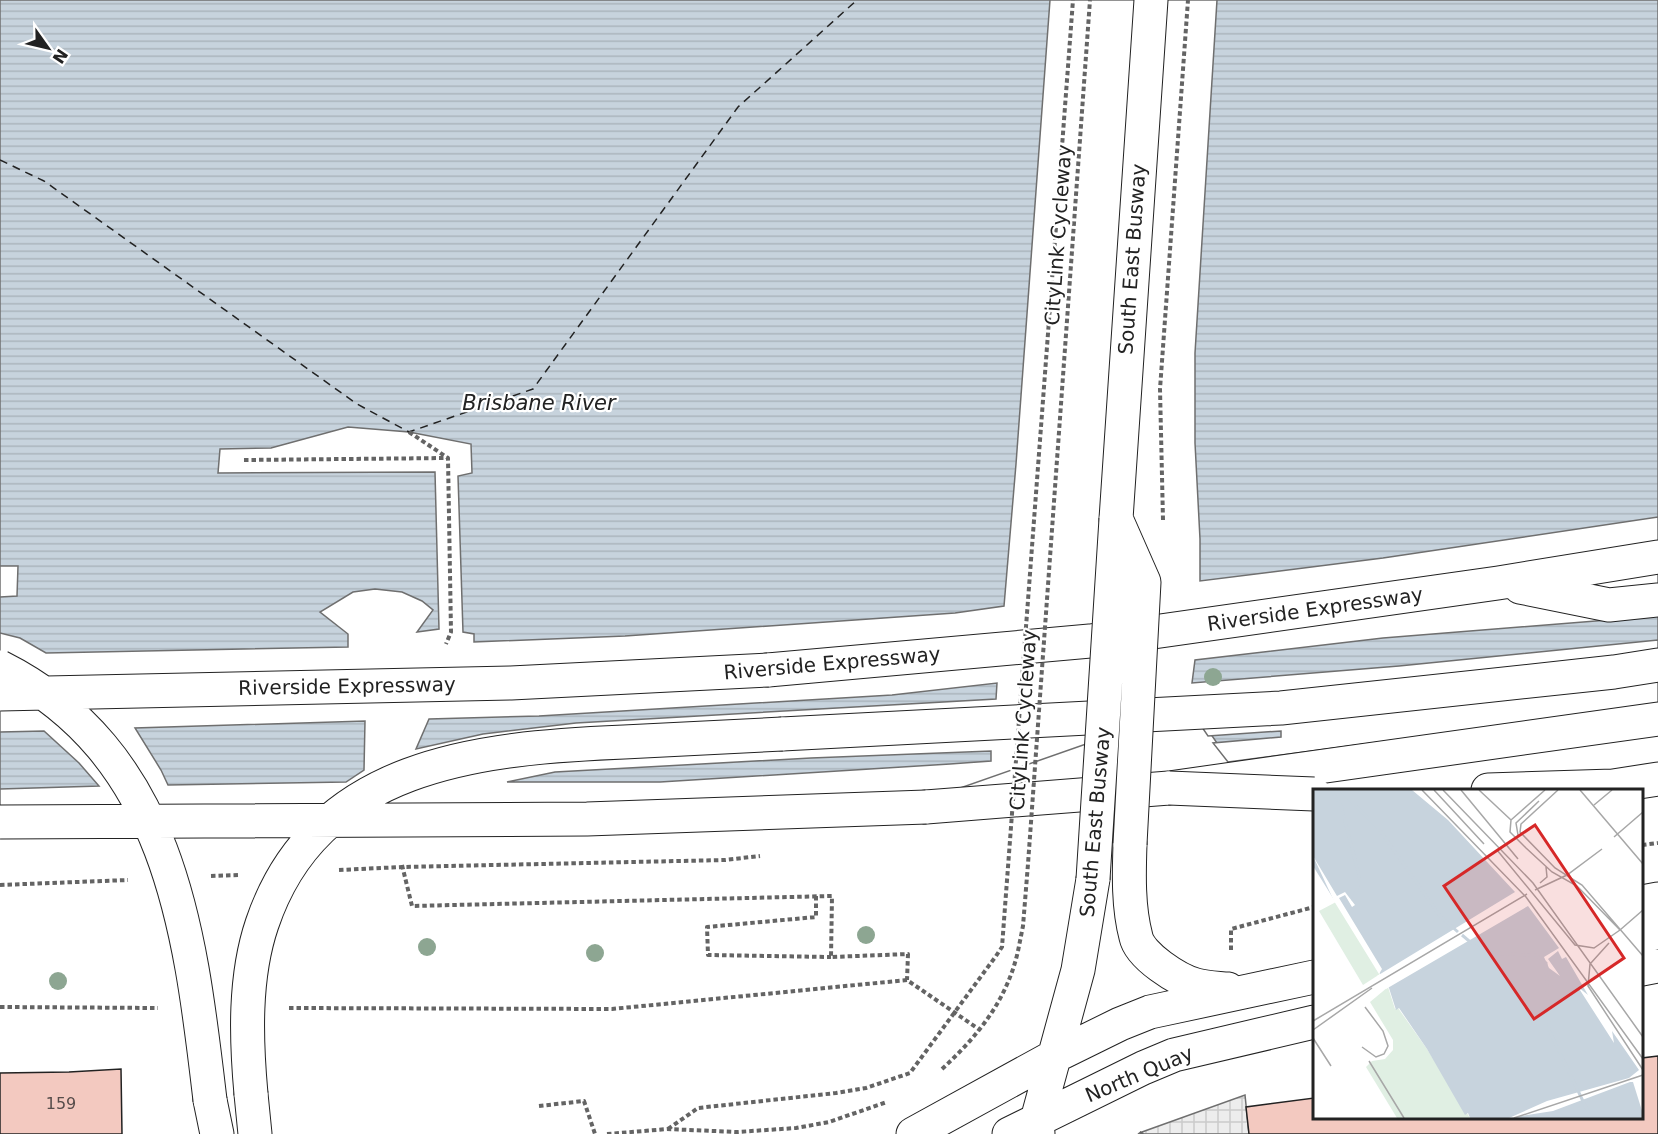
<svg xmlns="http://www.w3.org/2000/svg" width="1658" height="1134" font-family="'DejaVu Sans',sans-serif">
  <defs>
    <pattern id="plaza-grid" width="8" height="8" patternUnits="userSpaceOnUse" patternTransform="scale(1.5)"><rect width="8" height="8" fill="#ededed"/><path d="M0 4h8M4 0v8" fill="none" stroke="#cbcbcb"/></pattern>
    <pattern id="water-rules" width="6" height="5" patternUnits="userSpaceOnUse" patternTransform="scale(1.5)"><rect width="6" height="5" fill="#c7d3dd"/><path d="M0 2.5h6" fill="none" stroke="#abb5bd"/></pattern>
  </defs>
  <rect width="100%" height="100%" fill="#fff"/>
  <!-- plaza -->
  <path fill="url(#plaza-grid)" stroke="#6f6f6f" stroke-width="1.5" d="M1245 1095 1249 1134H1138L1142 1132Z"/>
  <!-- water -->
  <path fill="url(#water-rules)" stroke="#6f6f6f" stroke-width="1.5" d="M0 0H1658V702L1228 759 1190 704 945 790 0 810Z"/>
  <!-- pier -->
  <path fill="#fff" stroke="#6f6f6f" stroke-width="1.5" fill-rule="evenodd" d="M1050 0H1217L1195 353V443L1200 539V581L1383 558 1658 517V616L1383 638 1195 660 1192 683 1399 666 1658 640V705L1228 762 1213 743 1281 737V731L1208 736 1189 708 946 793 559 810 0 813V789L99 786 79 763 44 731 0 732V633L20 638 46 653 348 647V634L320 612 353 592 375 589 402 592 422 601 433 610 417 632 439 629 435 472 218 473 220 449 271 448 348 427 409 432 471 444 472 473 458 476 463 632 474 634V642L625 636 955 613 1004 606 1016 464ZM997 683 996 699 576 723 483 734 416 749 429 719 539 716 892 695ZM365 721 364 770 346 782 168 785 161 770 135 728ZM991 751V761L950 764 660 782H507L555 772 811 758Z
    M0 566H18L17 596 0 597Z"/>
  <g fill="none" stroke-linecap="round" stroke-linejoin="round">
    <!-- ferry -->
    <path stroke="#222" stroke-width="1.5" stroke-dasharray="8 6" stroke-linecap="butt" d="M0 160 44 181 357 404 409 432 533 389 738 107 857 0"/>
  </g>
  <!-- building -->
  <path fill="#f3c9c0" stroke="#222" stroke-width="1.5" d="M1658 1056V1134H1249L1246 1107 1314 1098V1118H1642V1058Z
    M121 1069 122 1134H0V1073L69 1072Z"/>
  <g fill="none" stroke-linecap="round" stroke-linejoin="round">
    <!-- minor casing -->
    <g stroke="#222" stroke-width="35">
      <path id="minor" d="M1116 519 1151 0
        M1130 844C1129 874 1128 907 1136 937 1140 956 1178 980 1196 985 1206 988 1218 988 1228 989
        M1642 902 1658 899
        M1642 936 1658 932
        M1642 969 1658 966
        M913 1134 1055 1056 1120 1024 1150 1012 1314 977
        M1009 1134 1143 1068 1174 1055 1314 1022
        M1038 1134 1037 1120 1078 970 1093 879"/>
    </g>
    <!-- highway casing -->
    <g stroke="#222" stroke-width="35">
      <path id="highway" d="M1520 587 1609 605 1658 600
        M768 670 1090 641 1498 583 1658 557
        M782 734 1281 708 1614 672 1658 665
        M1488 790 1613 786 1658 779
        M926 807 1169 788 1658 719
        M251 1094 255 1134
        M210 1100 217 1134"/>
    </g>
    <!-- path -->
    <path stroke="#646464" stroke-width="4" stroke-dasharray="4.5 3" stroke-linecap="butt" d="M409 432 448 458 451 632 446 644
      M244 460 448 458
      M1642 845 1658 843
      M402 865 412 906 832 896 831 957 908 954 907 980
      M339 870 402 867 725 860 760 856
      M211 876 239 875
      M0 885 128 880
      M816 896V917L707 927 708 955 831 957
      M1231 950V929L1314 907
      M0 1007 158 1008
      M289 1008 612 1009 907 980 980 1030
      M942 1069C978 1036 1007 1000 1018 951
      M539 1106 584 1101 595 1134
      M668 1129 698 1108 836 1093 866 1088 910 1073 996 956
      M607 1134 667 1129 737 1132 796 1128 829 1122 887 1102
      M1141 1134 1142 1132"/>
    <!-- minor -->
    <use href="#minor" stroke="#fff" stroke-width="33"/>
    <!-- highway -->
    <use href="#highway" stroke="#fff" stroke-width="33"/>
    <!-- minor-bridge casing -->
    <g stroke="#222" stroke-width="35" stroke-linecap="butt">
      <path id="minor-bridge" d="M1118 523 1144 582 1130 844
        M1093 879 1116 519"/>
    </g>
    <!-- highway-bridge casing -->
    <g stroke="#222" stroke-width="35" stroke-linecap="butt">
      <path id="highway-bridge" d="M0 667C171 753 190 930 210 1100
        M0 694 511 683 768 670
        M1169 788 1314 794
        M0 822 587 819 926 807
        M251 1094C246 1039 244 977 262 924 316 763 479 748 624 742 676 739 729 737 782 734"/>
    </g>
    <!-- path-bridge -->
    <path stroke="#646464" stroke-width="4" stroke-dasharray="4.5 3" stroke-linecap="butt" d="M1163 520 1160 389 1188 0
      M1018 951 1023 926 1028 864 1090 0
      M996 956 1002 947 1073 0"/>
    <!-- minor-bridge -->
    <use href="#minor-bridge" stroke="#fff" stroke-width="33"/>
    <!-- highway-bridge -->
    <use href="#highway-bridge" stroke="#fff" stroke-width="33"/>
  </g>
  <!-- trees -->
  <g fill="#8da692">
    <circle cx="1213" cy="677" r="9"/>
    <circle cx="866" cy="935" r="9"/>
    <circle cx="427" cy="947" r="9"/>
    <circle cx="595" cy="953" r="9"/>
    <circle cx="58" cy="981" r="9"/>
  </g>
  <g text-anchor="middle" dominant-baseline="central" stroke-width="4.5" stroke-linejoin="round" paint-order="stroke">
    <!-- number labels -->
    <g font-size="16" fill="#564c4a">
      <text x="61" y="1103">159</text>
    </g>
    <!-- street labels -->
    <g font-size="20" fill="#222" stroke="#fff">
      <text transform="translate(1058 235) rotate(-86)">CityLink Cycleway</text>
      <text transform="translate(1132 259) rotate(-86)">South East Busway</text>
      <text transform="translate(1315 609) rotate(-8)">Riverside Expressway</text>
      <text transform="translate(832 663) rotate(-5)">Riverside Expressway</text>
      <text transform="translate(347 686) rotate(-1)">Riverside Expressway</text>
      <text transform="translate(1023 720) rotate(-86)">CityLink Cycleway</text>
      <text transform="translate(1095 822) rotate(-85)">South East Busway</text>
      <text transform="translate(1139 1074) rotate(-23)">North Quay</text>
    </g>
    <!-- water labels -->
    <g font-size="21" font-style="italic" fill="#222" stroke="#fff">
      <text x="539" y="403">Brisbane River</text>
    </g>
  </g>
  <!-- overview -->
  <g transform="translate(1313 789)">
    <rect width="330" height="330" fill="#fff"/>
    <path d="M23 113 67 185 50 196 6 122ZM75 198 82 220 85 219 114 260 157 329H84L53 278 59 272 72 270 80 261V251L57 213Z" fill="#e0efe3"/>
    <path d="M0 1H132L233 112 330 254V329H157L155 324 152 326 114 260 86 219 83 221 76 199 0 77Z" fill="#c7d3dd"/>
    <path d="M99 1H137L167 30 258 140 330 247V325L320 293H317L240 322 196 329 234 312 316 289 326 281 299 242 301 254 265 198 275 206 253 168 249 170 245 162 235 170 247 187 236 179 231 168 246 159 215 117 73 200 64 187 202 103 135 31ZM0 67 24 107 32 103 42 116 39 118 32 106 26 109 69 180 66 185 21 112Z" fill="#fff"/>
    <path fill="none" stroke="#c7d3dd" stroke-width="3" d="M18 1 28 16 47 91 40 112M27 1 66 40 127 127 145 143M149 146 163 158 189 165 223 166 233 174 236 241 278 329"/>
    <path fill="none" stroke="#a7a7a7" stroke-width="1.5" d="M109 1 213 108 330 270M121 1 171 55M130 1 220 94 330 248M148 1 205 70M166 1 198 31M245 1 208 35 207 43 242 79 269 96 330 167M267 1 330 75M281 16 299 1M198 31 197 43 213 59 239 83 264 97 307 141M198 31 232 1M205 46 203 34 226 12M301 48 330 23M184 61 262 156 281 159 307 141M227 94 234 88 233 78M222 101 254 86 289 60M307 141 330 121M296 154 277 175 275 197 330 281M0 232 214 105M0 241 59 199M0 249 18 277M49 258 63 268 71 265 75 257 70 242 52 218M56 272 91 329M201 329 330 286"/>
    <path fill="#d62828" fill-opacity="0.15" stroke="#d62828" stroke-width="3" d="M222 36 311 169 221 230 131 97Z"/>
    <rect width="330" height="330" fill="none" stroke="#222" stroke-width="3"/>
  </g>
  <!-- north arrow -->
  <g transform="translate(48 48) rotate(124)" stroke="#ffffff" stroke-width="4.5" paint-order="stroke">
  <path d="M0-4.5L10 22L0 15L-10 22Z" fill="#222222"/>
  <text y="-9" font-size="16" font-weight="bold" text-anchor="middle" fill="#222222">N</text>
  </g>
</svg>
